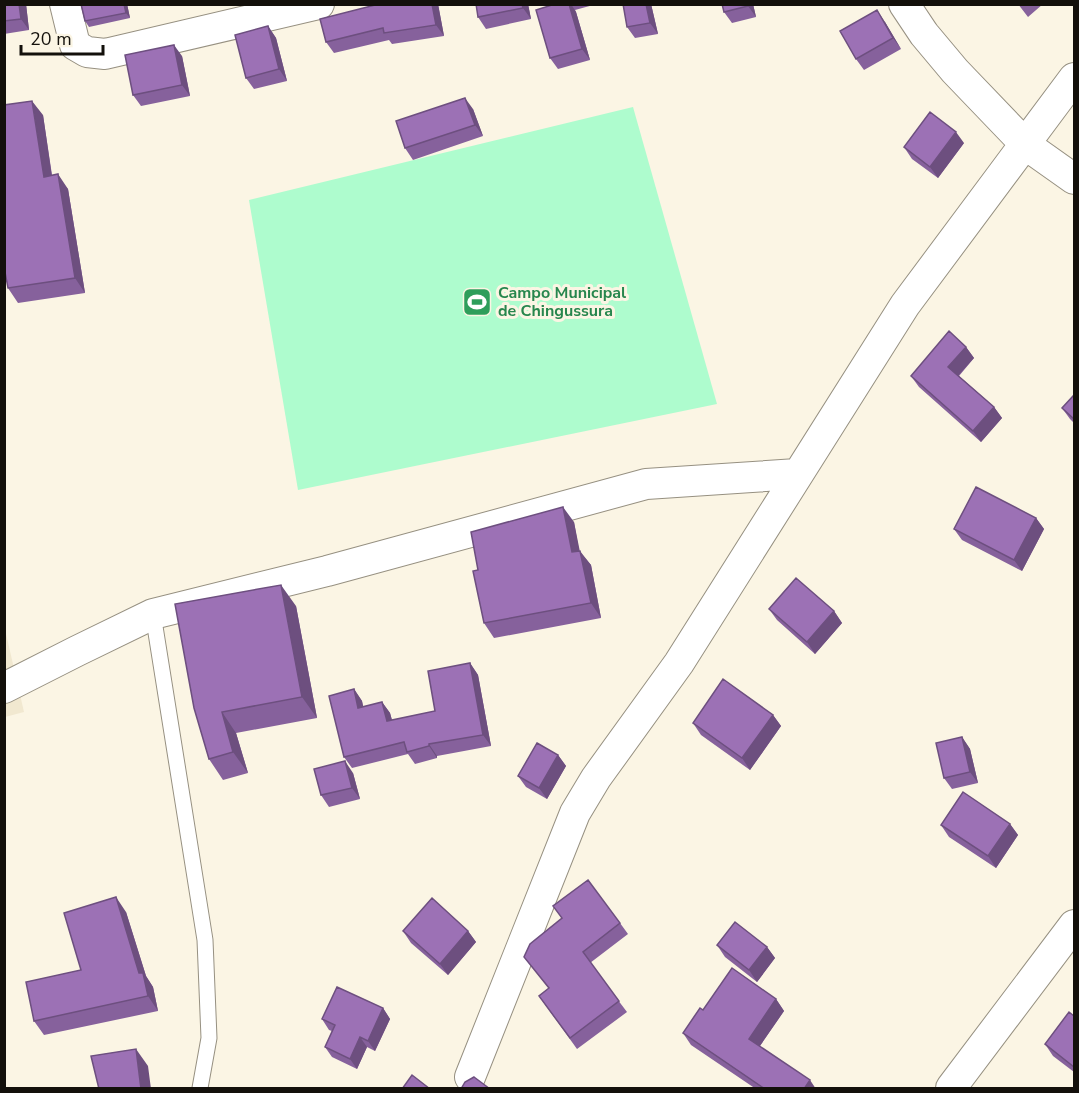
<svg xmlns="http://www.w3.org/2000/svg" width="1079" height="1093" font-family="'Nunito Sans',sans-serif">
  <rect width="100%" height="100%" fill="#fbf5e4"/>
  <!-- built -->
  <path fill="#f1e8d0" d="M4 625 24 712 5 717H4Z"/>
  <!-- green -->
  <path fill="#aefcce" d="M633 107 717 404 298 490 249 200Z"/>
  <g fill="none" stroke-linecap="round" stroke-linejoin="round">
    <!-- service casing -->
    <g stroke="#969081" stroke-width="17">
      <path id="service" d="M153 614 205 940 209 1038 200 1088"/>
    </g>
    <!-- minor casing -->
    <g stroke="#969081" stroke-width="32">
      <path id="minor" d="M65 4 75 45 87 52 105 54 319 4
        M904 4 924 34 955 71 1026 145 1074 179
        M4 688 77 651 153 614 327 571 646 484 797 474
        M470 1077 575 813 596 778 679 663 905 305 1074 78
        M951 1088 1074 925"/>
    </g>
    <!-- service -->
    <use href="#service" stroke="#fff" stroke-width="15"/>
    <!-- minor -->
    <use href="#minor" stroke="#fff" stroke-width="30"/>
  </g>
  <!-- wall -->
  <path fill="#86619c" d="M4 4H26L29 30 4 34Z
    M81 4H127L130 18 89 27 85 21Z
    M438 4 444 36 392 44 389 40 334 53 326 42Z
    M476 4H528L531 19 486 29 478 17Z
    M555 4H597L575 10 576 12 590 60 558 69 550 58Z
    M623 4H651L658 34 635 38 627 27Z
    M722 4H753L756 17 732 23 724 12Z
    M1018 4H1043L1028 17Z
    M885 22 901 49 864 70 856 59Z
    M268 26 276 38 287 81 254 89 246 78Z
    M182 56 190 96 141 106 133 95Z
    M473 109 483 136 413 160 405 148Z
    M43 115 52 175 68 189 85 293 18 303 8 288Z
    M964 143 938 178 912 159 904 147Z
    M966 347 974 358 959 376 994 407 1002 418 981 442 919 387 911 376Z
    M1074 395V423L1070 419 1062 408Z
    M1036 518 1044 529 1022 571 962 540 954 529Z
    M574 522 579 551 591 565 601 618 494 638 484 623 478 570Z
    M296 606 317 718 236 733 248 773 223 780 209 759 194 708Z
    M769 609 834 611 842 623 815 654 777 620Z
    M470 663 478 675 491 746 437 756V758L415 764 408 754 352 768 344 757 354 689 362 701 363 707 382 702 390 713 392 720 435 711Z
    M773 715 781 726 750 770 701 735 693 723Z
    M962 737 970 749 978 783 952 789 944 778Z
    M558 755 566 766 547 799 526 787 518 776Z
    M353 773 360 799 329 807 321 795Z
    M1010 824 1018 835 996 868 949 837 941 825Z
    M126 912 146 976 153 987 158 1011 44 1035 34 1021 81 970Z
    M620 923 628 934 590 963 627 1012 577 1049 539 996 549 988 524 957Z
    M403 931H468L476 942 448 975 411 943Z
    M717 945 767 947 775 958 757 982 725 957Z
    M776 999 784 1011 760 1046 816 1089H756L691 1045 683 1033 703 1010Z
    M383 1008 390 1019 375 1051 367 1047 357 1069 332 1057 325 1047 332 1031 329 1030 322 1019Z
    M1074 1016V1072L1053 1056 1045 1044Z"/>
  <!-- shaded-wall -->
  <path fill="#6d4f7f" d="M19 4H26L29 30 21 19Z
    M124 4H127L130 18 126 13Z
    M432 4H438L444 36 436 25Z
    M522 4H528L531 19 523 8Z
    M569 4H571L576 12 590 60 582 49Z
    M646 4H651L658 34 650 23Z
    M747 4H753L756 17 748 6Z
    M877 10 885 22 901 49 893 38Z
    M268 26 276 38 287 81 279 69Z
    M174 45 182 56 190 96 182 85Z
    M465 98 473 109 483 136 475 125Z
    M32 101 43 115 54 191 44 177Z
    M956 132 964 143 938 178 930 167Z
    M58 174 68 189 85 293 75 278Z
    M966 347 974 358 956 378 948 367Z
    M994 407 1002 418 981 442 973 431Z
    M563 507 574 522 583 567 572 552Z
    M1036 518 1044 529 1022 571 1014 560Z
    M580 551 591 565 601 618 591 603Z
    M281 585 296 606 317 718 302 697Z
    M834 611 842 623 815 654 807 642Z
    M470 663 478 675 491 746 483 735Z
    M354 689 362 701 366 719 358 708Z
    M382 702 390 713 395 732 387 721Z
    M222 712 236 733 248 773 233 752Z
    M773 715 781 726 750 770 742 758Z
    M962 737 970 749 978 783 970 772Z
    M429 744 437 756V758L429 746Z
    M558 755 566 766 547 799 539 788Z
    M345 761 353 773 360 799 352 788Z
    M1010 824 1018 835 996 868 988 856Z
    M116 897 126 912 146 976 153 987 158 1011 148 996 139 973Z
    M468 931 476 942 448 975 440 964Z
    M767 947 775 958 757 982 749 970Z
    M776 999 784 1011 757 1050 749 1039Z
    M383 1008 390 1019 375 1051 368 1041Z
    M360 1037 367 1047 357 1069 350 1059Z
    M136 1049 148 1066 151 1089H141Z
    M810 1080 816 1089H804Z"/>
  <!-- building -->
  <path fill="#9c71b5" stroke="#6d4f7f" stroke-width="1.5" d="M4 4H19L21 19 4 21Z
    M81 4H124L126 13 85 21Z
    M379 4H432L436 25 384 33 383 28 326 42 320 19Z
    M476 4H522L523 8 478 17Z
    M555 4H569L582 49 550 58 536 10Z
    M623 4H646L650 23 627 27Z
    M722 4H747L748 6 724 12Z
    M877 10 893 38 856 59 840 31Z
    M268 26 279 69 246 78 235 35Z
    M174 45 182 85 133 95 125 55Z
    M465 98 475 125 405 148 396 121Z
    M32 101 44 177 58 174 75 278 8 288 4 267V105Z
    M930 112 956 132 930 167 904 147Z
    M949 331 966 347 948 367 994 407 973 431 911 376Z
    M1074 395V419L1062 408Z
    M976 487 1036 518 1014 560 954 529Z
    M563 507 572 552 580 551 591 603 484 623 473 571 478 570 471 532Z
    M796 578 834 611 807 642 769 609Z
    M281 585 302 697 222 712 233 752 209 759 194 708 175 604Z
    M470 663 483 735 429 744V746L407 752 404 742 344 757 329 696 354 689 358 708 382 702 387 721 435 711 428 671Z
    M723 679 773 715 742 758 693 723Z
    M962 737 970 772 944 778 936 743Z
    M537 743 558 755 539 788 518 776Z
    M345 761 352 788 321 795 314 769Z
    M963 792 1010 824 988 856 941 825Z
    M588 880 620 923 583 952 619 1001 570 1038 539 996 549 988 524 957 530 944 562 918 553 906Z
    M116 897 139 973H143L148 996 34 1021 26 982 81 970 64 913Z
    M432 898 468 931 440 964 403 931Z
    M735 922 767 947 749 970 717 945Z
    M732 968 776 999 749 1039 810 1080 804 1089H765L683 1033 700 1008 703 1010Z
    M337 987 383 1008 368 1041 360 1037 350 1059 325 1047 335 1025 322 1019Z
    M1069 1012 1074 1016V1067L1045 1044Z
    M136 1049 141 1089H99L91 1056Z
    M412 1075 430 1089H402Z
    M474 1077 490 1089H461L465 1082Z"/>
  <!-- icons -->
  <defs>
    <g id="stadium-square" transform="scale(1.5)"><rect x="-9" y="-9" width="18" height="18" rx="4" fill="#2e9e5b" stroke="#fbf5e4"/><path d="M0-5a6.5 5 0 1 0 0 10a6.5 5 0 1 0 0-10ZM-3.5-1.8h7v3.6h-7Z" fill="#fff"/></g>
  </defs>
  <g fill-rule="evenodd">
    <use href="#stadium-square" x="477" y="302"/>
  </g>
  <g text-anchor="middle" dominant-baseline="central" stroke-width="6" stroke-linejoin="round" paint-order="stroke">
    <!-- leisure labels -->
    <g font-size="16" font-weight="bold" fill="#27864d" stroke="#fbf5e4" text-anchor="start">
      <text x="498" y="293">Campo Municipal<tspan x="498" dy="18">de Chingussura</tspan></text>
    </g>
  </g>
  <!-- border -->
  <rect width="1079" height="1093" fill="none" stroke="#13100b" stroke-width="12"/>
  <!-- scale -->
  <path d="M21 45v9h82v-9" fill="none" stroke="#13100b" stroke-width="3"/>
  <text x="30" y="45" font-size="18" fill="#13100b" stroke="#fbf5e4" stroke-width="4.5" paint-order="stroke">20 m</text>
</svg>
